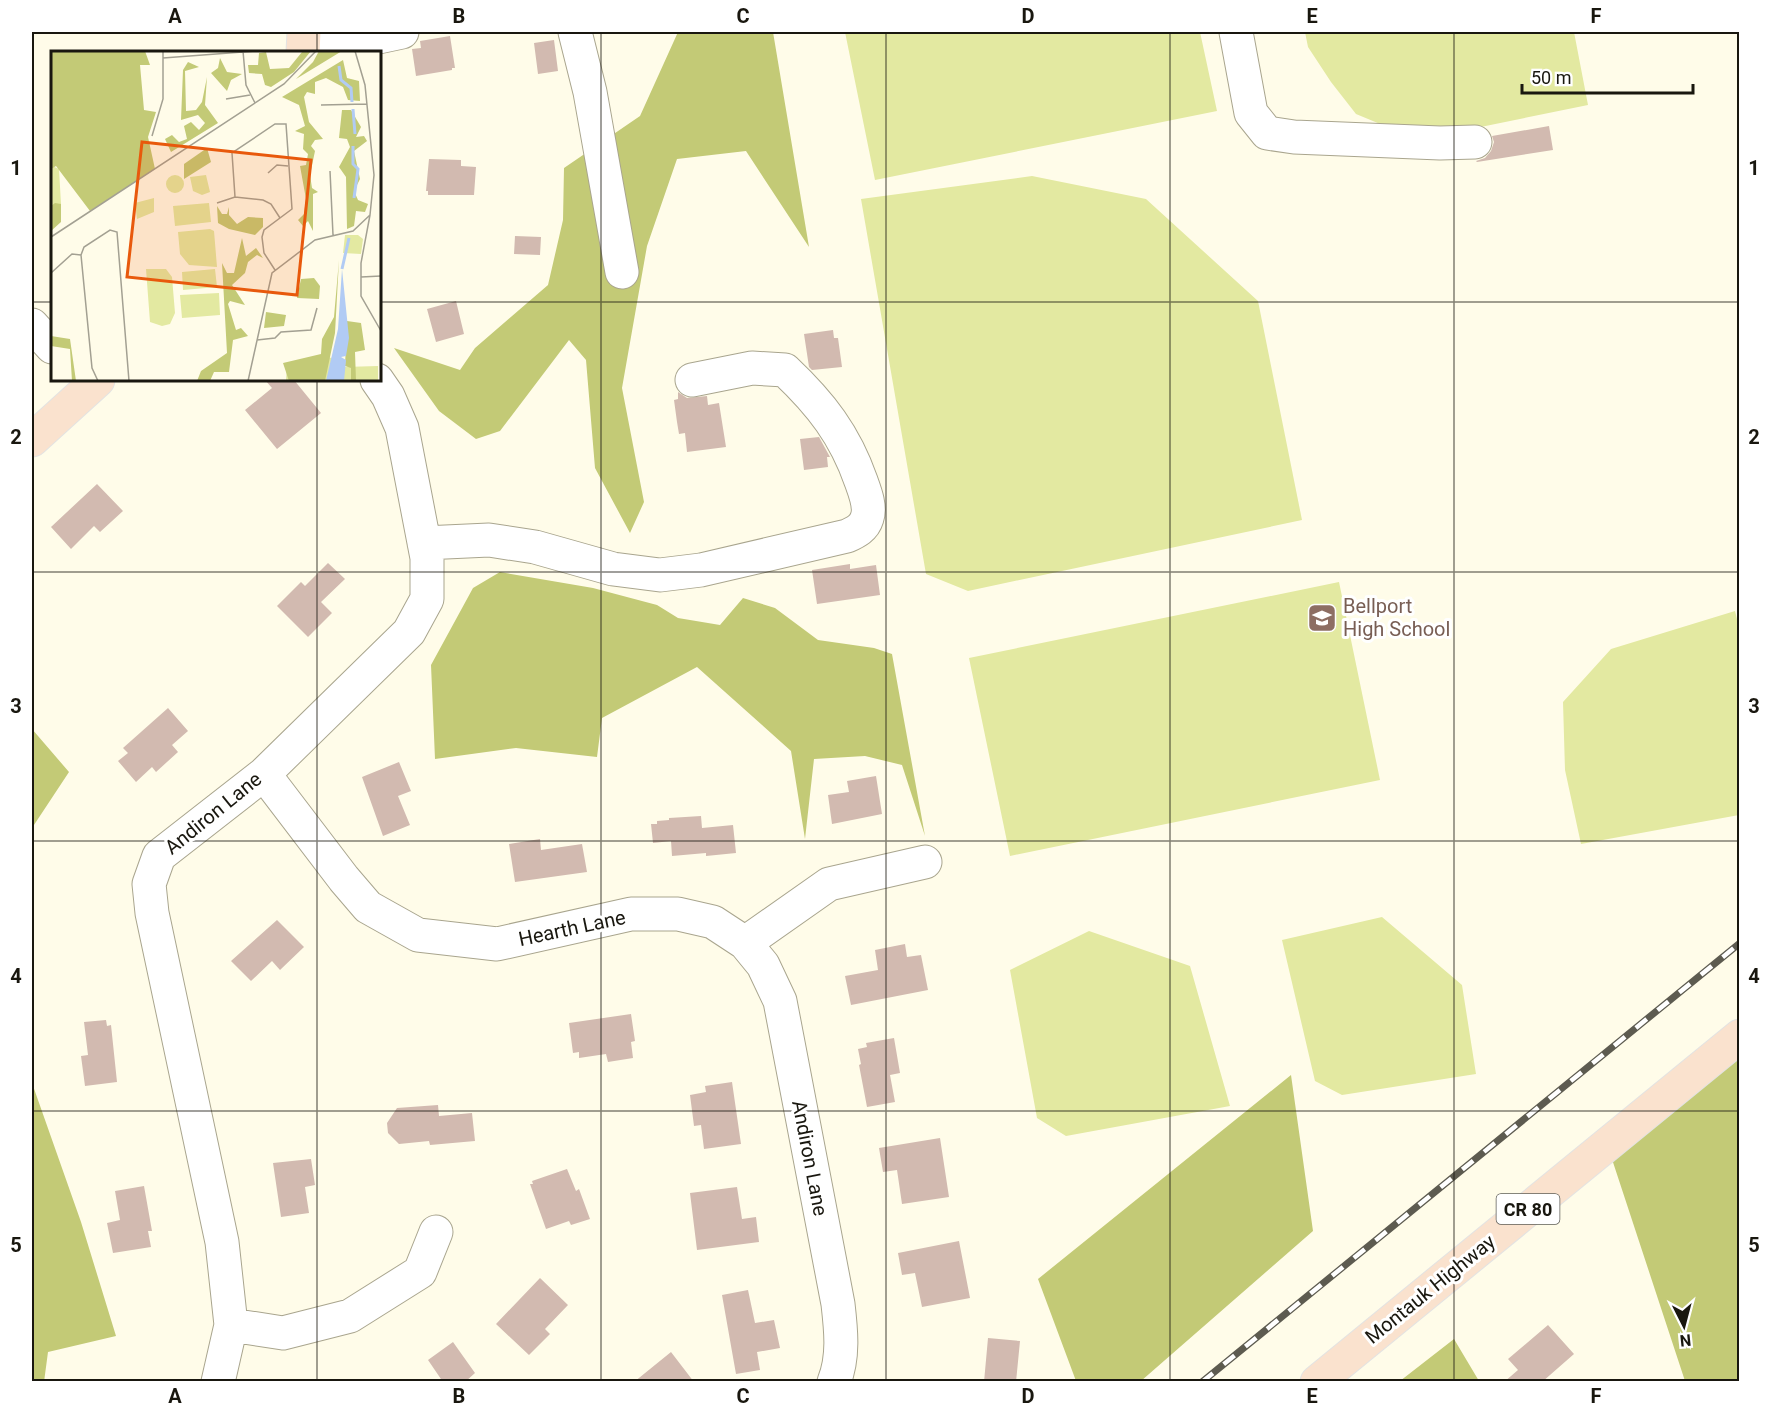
<svg xmlns="http://www.w3.org/2000/svg" width="1771" height="1413" font-family="Roboto,sans-serif">
  <rect width="100%" height="100%" fill="#fffce9"/>
  <!-- green -->
  <path fill="#e3e9a1" d="M845 32H1200L1217 111 875 180Z
    M1305 32H1574L1588 105 1461 131 1385 126 1356 114 1331 82 1308 47Z
    M1032 176 1146 199 1258 301 1302 520 968 591 926 574 861 199Z
    M1339 582 1380 780 1010 856 969 658Z
    M1735 611 1740 631 1739 815 1581 844 1565 770 1563 702 1611 649Z
    M1382 917 1462 985 1476 1074 1342 1095 1315 1081 1282 940Z
    M1089 931 1190 966 1230 1106 1066 1136 1037 1118 1010 970Z"/>
  <!-- forest -->
  <path fill="#c3ca76" d="M678 32H773L809 247 746 151 677 159 647 246 622 388 644 502 630 533 595 468 586 360 569 340 500 431 476 439 439 411 394 348 460 370 475 348 548 285 563 220 564 168 640 116Z
    M500 572 593 588 657 605 678 618 720 625 743 598 775 608 818 640 874 648 892 654 925 836 902 765 865 756 814 759 805 839 791 751 697 667 602 718 597 757 516 748 435 759 431 665 473 588Z
    M32 729 69 772 32 828Z
    M1739 1036V1381H1685L1607 1144Z
    M1291 1075 1313 1231 1141 1381H1076L1038 1279Z
    M32 1083 81 1222 116 1336 48 1352 44 1382 32 1381Z
    M1454 1339 1479 1381H1400Z"/>
  <!-- building -->
  <path fill="#d2bab0" d="M450 36 455 68H452V70L416 76 412 49 421 48 420 41Z
    M554 40 558 71 538 74 534 43Z
    M1549 126 1553 150 1477 162 1476 161 1485 158 1491 151 1494 142 1492 136Z
    M429 159 461 160V166L476 167 474 195H428V191H426Z
    M515 236 541 237 540 255 514 254Z
    M456 301 464 334 436 342 427 309Z
    M833 330 834 338H838L842 367 812 370 809 367 804 334Z
    M265 380H294L321 413 277 449 245 410 272 388Z
    M678 392 687 398 707 396 708 405 719 403 726 447 687 452 685 433 679 434 677 422 674 400 678 399Z
    M819 437 830 457H827L828 467 804 470 800 439Z
    M97 484 123 511 100 532 94 526 71 549 51 527Z
    M328 563 345 579 321 602 332 613 308 637 277 606 301 582 305 586Z
    M850 564V569L876 565 880 595 817 604 812 570Z
    M168 708 188 731 172 745 178 752 156 772 152 767 136 782 118 761 128 753 123 748Z
    M399 762 411 791 398 796 410 825 383 836 362 777Z
    M876 776 882 814 832 824 828 795 849 792 847 781Z
    M701 816 702 828 733 825 736 853 706 856V853L672 856 671 841 653 843 651 824H657V821L669 820V818Z
    M540 839 541 850 582 844 587 872 515 882 509 844Z
    M277 920 304 947 280 970 272 961 251 981 231 961Z
    M905 944 907 957 921 955 928 990 851 1005 845 976 878 970 875 950Z
    M631 1014 635 1041 631 1042 633 1058 608 1062 606 1054 579 1058V1052L573 1053 569 1023Z
    M106 1020 107 1026 111 1025 117 1082 85 1086 81 1056 88 1055 84 1022Z
    M894 1038 900 1073 890 1075 895 1102 867 1107 859 1065 861 1064 858 1049 867 1047 866 1043Z
    M732 1082 741 1144 704 1149 701 1125 694 1126 690 1095 706 1092 705 1086Z
    M438 1105 439 1116 472 1113 475 1141 430 1145 429 1141 399 1144 388 1133 387 1123 397 1108Z
    M940 1138 949 1197 902 1204 897 1170 883 1172 879 1148Z
    M311 1159 315 1185 305 1187 309 1213 281 1217 273 1163Z
    M567 1169 576 1191 579 1189 590 1219 571 1225 569 1221 546 1229 530 1184H533L532 1181Z
    M144 1186 152 1231H148L151 1247 113 1253 107 1223 120 1220 115 1191Z
    M737 1187 742 1219 756 1217 759 1242 697 1250 690 1193Z
    M959 1241 970 1298 922 1307 915 1273 902 1275 898 1253Z
    M540 1278 568 1305 545 1329 550 1334 529 1355 496 1324Z
    M748 1290 755 1323 774 1320 780 1348 757 1352 760 1370 736 1374 722 1295Z
    M1548 1325 1574 1354 1542 1382H1504L1518 1370 1508 1359Z
    M988 1338 1020 1341 1016 1382H984Z
    M453 1342 475 1373 465 1382H443L428 1360Z
    M671 1352 694 1382H634Z"/>
  <g fill="none" stroke-linecap="round" stroke-linejoin="round">
    <!-- minor casing -->
    <g stroke="#a9a58e" stroke-width="35">
      <path id="minor" d="M575 32 590 92 622 272
        M1236 32 1251 113 1267 133 1294 137 1440 143 1475 142
        M308 52 402 32
        M32 325 52 347
        M424 543 489 540 535 547 613 569 660 575 701 570 847 536C856 532 864 528 867 518 871 507 865 492 861 481 845 435 821 404 785 370L752 368 692 380
        M264 774 344 879 368 907 418 935 497 944 631 914H678L713 922 745 943 829 884 925 862
        M745 943 763 965 780 1001 838 1304C841 1330 844 1357 834 1382
        M231 1325 283 1333 350 1316 420 1272 436 1232
        M218 1382 231 1325 222 1242 152 913 149 884 159 856 264 774 409 632 427 599V558L402 428 388 396 377 380"/>
    </g>
    <!-- major casing -->
    <g stroke="#e3e3e2" stroke-width="35">
      <path id="major" d="M303 52 304 32
        M32 440 98 380
        M1317 1382 1740 1036"/>
    </g>
    <!-- minor -->
    <use href="#minor" stroke="#fff" stroke-width="33"/>
    <!-- major -->
    <use href="#major" stroke="#fae2ce" stroke-width="33"/>
    <!-- rail casing -->
    <g stroke="#5d5b50" stroke-width="7">
      <path id="rail" d="M1202 1382 1740 943"/>
    </g>
    <!-- rail -->
    <use href="#rail" stroke="#fff" stroke-width="4.5" stroke-dasharray="14" stroke-linecap="butt"/>
  </g>
  <!-- grid -->
  <path fill="none" stroke="#19170f" stroke-width="1.5" stroke-opacity="0.55" d="M317 32V52M601 32V1382M886 32V1382M1170 32V1382M1454 32V1382M32 302H52M380 302H1740M317 380V1382M32 572H1740M32 841H1740M32 1111H1740"/>
  <!-- icons -->
  <defs>
    <g id="school-square" transform="scale(1.5)"><rect x="-9" y="-9" width="18" height="18" rx="4" fill="#8d6e63" stroke="#fff"/><path d="M0-5L7-2L0 1L-7-2ZM-4 1L0 2.5L4 1V4Q0 6-4 4Z" fill="#fff"/></g>
  </defs>
  <g fill-rule="evenodd">
    <use href="#school-square" x="1322" y="618"/>
  </g>
  <g text-anchor="middle" dominant-baseline="central" stroke-width="6" stroke-linejoin="round" paint-order="stroke">
    <!-- shield labels -->
    <rect fill="#fff" stroke="#5e5d57" stroke-width="1.5" x="1496.5" y="1194" width="63" height="30" rx="4.5"/>
    <g font-size="18" font-weight="bold" fill="#19170f">
      <text x="1528" y="1209">CR 80</text>
    </g>
    <!-- education labels -->
    <g font-size="20" fill="#785e54" stroke="#fff" text-anchor="start">
      <text x="1343" y="606">Bellport<tspan x="1343" dy="23">High School</tspan></text>
    </g>
    <!-- street labels -->
    <g font-size="20" fill="#19170f" stroke="#fff">
      <text transform="translate(213 813) rotate(-39)">Andiron Lane</text>
      <text transform="translate(572 928) rotate(-12)">Hearth Lane</text>
      <text transform="translate(810 1158) rotate(79)">Andiron Lane</text>
      <text transform="translate(1430 1289) rotate(-39)">Montauk Highway</text>
    </g>
  </g>
  <!-- overview -->
  <g transform="translate(51 51)">
    <rect width="330" height="330" fill="#fffce9"/>
    <path d="M1 115 8 118 10 153 0 155ZM155 124 159 141 151 144 142 140 139 126ZM115 133a9 9 0 1 1 18 0a9 9 0 1 1-18 0ZM103 147V161L86 168 84 152ZM158 152 160 171 124 175 122 155ZM159 178 163 180 166 216 138 214 129 203 127 181ZM294 184H307L312 188 310 203 292 202ZM95 218H115L121 226 124 262 119 273 111 275 99 271ZM164 218 166 236 132 239 131 221ZM168 242 169 264 131 267 129 244ZM285 306 293 316 327 315V330H235L236 313Z" fill="#e3e9a1"/>
    <path d="M0 0H94L99 14H89L93 59 105 61 97 86 104 118 39 160 5 115 0 118ZM260 0 243 21 220 36 214 34 211 23 198 22 197 14H207L208 2 215 1 219 18 238 17 251 1ZM268 0H291L245 28 262 11ZM169 7 176 21 191 23 180 29 176 40 160 22 167 17ZM292 9 296 27 308 30 309 50 297 49 292 36 275 27 264 31V43L256 41 253 46 258 71 272 88 264 89 260 95 264 100 259 124 261 137 267 141 262 143V180L257 170 252 175 247 169 253 163 255 148 249 115 255 114 257 103 252 98 253 83 244 80 254 75 248 54 231 46ZM137 11 148 16 134 20 135 60 145 59 151 51 156 26 154 54 167 72 120 101 114 88 121 84 128 91 136 88 133 75 140 71 148 79 154 72 147 64 130 69 132 19ZM291 59H300L310 76 305 86 313 85 316 90 303 100 309 128 303 140 307 149 317 153 314 161 305 160 303 175 296 178 295 126 288 116 299 96 296 88 288 87ZM156 97 160 111 133 128V113ZM4 152 10 153V171L0 180V155ZM166 155 171 163H176L178 156V164L186 173 197 166 212 167V176L204 184 178 178 167 172ZM191 187 195 205 205 197 212 207 206 204 197 211 194 222 181 234 194 254 179 250 177 253 185 279 190 277 197 285 182 289 178 321H163L159 330H146L150 320 176 302 171 212 176 222H183ZM288 209 284 282 274 330H238L232 312 270 303 271 288 283 266ZM263 227 269 235 268 248 246 247 250 228ZM215 261 235 264 233 275 213 277ZM296 270 310 272 314 299 304 301 305 330H300V317L294 315ZM0 285 19 288 25 330H21L19 298 0 295Z" fill="#c3ca76"/>
    <path d="M291 218 298 287 295 305 290 306 295 309 293 330H275L287 278Z" fill="#b1cbf4"/>
    <path fill="none" stroke="#b1cbf4" stroke-width="3" d="M288 15 290 29 300 37 301 51M302 58 304 83M302 95V113L307 118 303 147M291 218 298 187"/>
    <path fill="none" stroke="#a3a092" stroke-width="1.5" d="M192 0 195 34 204 52M112 7 205 0M175 48 199 44M270 54 316 53M101 85 112 48V0M279 120 282 184M217 122 226 114 237 115M184 146 181 102 224 73H235L241 158 213 179 211 186 213 202 224 219M166 152 184 146 212 149 220 153 229 167M319 164 310 212V245L330 280M0 186 233 33 265 0M30 204 33 196 59 179 66 181 78 330M30 204 41 317 47 330M0 222 21 203 30 204M310 226 330 225M206 289 224 287 230 281 260 279 266 257M197 330 221 222 264 189 302 180 319 164 323 124 314 34 304 0"/>
    <path fill="#e8590c" fill-opacity="0.15" stroke="#e8590c" stroke-width="3" d="M91 91 260 109 246 244 76 226Z"/>
    <rect width="330" height="330" fill="none" stroke="#19170f" stroke-width="3"/>
  </g>
  <!-- border -->
  <rect width="1771" height="1413" fill="none" stroke="#ffffff" stroke-width="66"/>
  <!-- north arrow -->
  <g transform="translate(1684 1326) rotate(174)" stroke="#ffffff" stroke-width="4.5" paint-order="stroke">
  <path d="M0-4.5L10 22L0 15L-10 22Z" fill="#19170f"/>
  <text y="-9" font-size="16" font-weight="bold" text-anchor="middle" fill="#19170f">N</text>
  </g>
  <!-- scale -->
  <path d="M1522 84v9h171v-9" fill="none" stroke="#19170f" stroke-width="3"/>
  <text x="1531" y="84" font-size="18" fill="#19170f" stroke="#ffffff" stroke-width="4.5" paint-order="stroke">50 m</text>
  <rect x="33" y="33" width="1705" height="1347" fill="none" stroke="#19170f" stroke-width="2"/>
  <g font-size="20" text-anchor="middle" font-weight="bold" fill="#19170f">
    <text x="175" y="23">A</text>
    <text x="459" y="23">B</text>
    <text x="743" y="23">C</text>
    <text x="1028" y="23">D</text>
    <text x="1312" y="23">E</text>
    <text x="1596" y="23">F</text>
    <text x="16" y="175">1</text>
    <text x="1754" y="175">1</text>
    <text x="16" y="444">2</text>
    <text x="1754" y="444">2</text>
    <text x="16" y="713">3</text>
    <text x="1754" y="713">3</text>
    <text x="16" y="983">4</text>
    <text x="1754" y="983">4</text>
    <text x="16" y="1252">5</text>
    <text x="1754" y="1252">5</text>
    <text x="175" y="1403">A</text>
    <text x="459" y="1403">B</text>
    <text x="743" y="1403">C</text>
    <text x="1028" y="1403">D</text>
    <text x="1312" y="1403">E</text>
    <text x="1596" y="1403">F</text>
  </g>
</svg>
